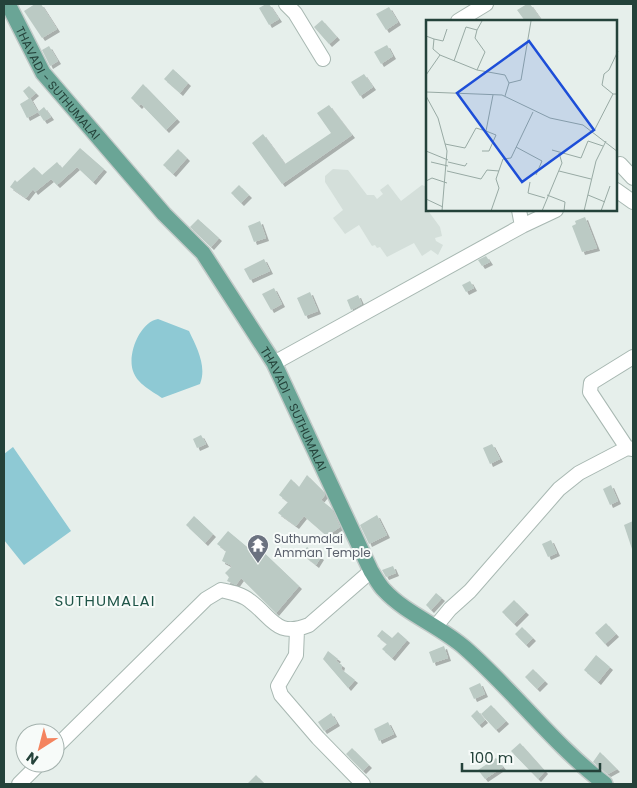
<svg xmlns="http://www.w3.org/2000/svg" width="637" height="788" font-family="Poppins,sans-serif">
  <defs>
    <filter id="shadow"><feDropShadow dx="3" dy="3" stdDeviation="0" flood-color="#0004"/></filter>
  </defs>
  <rect width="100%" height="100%" fill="#e6efeb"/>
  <!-- built -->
  <path fill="#d4dfda" d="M333 169 348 170 367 195H374L377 199 383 194 380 190 388 184 401 201 422 185 427 187V210H431L429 212 440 227 442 236 435 238 436 241 443 245 438 255 431 250 422 256 414 243 387 257 380 247 377 248 375 245 372 246 359 225 345 234 333 218 343 210 325 182V176Z"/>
  <!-- water -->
  <path fill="#8ec9d4" d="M158 319 189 331C197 348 207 366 200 384L162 398C152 391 137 384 133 371 127 354 140 322 158 319Z
    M13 447 71 531 24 565 4 540V454Z"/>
  <!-- building -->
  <path fill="#bbcac4" filter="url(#shadow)" d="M35 4H41L57 29 42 38 24 11Z
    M266 4H269L279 19 269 25 259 8Z
    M527 4H530L542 21H525L517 10Z
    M389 7 398 22 386 30 376 14Z
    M322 20 337 37 329 44 314 27Z
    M387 45 393 56 381 64 374 52Z
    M49 46 58 61 50 66 42 50Z
    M173 69 188 83 180 93 164 79Z
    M364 74 373 87 360 96 351 82Z
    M143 84 177 119 166 130 141 104 139 106 131 98Z
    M29 86 36 93 29 99 23 91Z
    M30 98 38 112 27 118 20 104Z
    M329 105 352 135 282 184 252 143 263 134 285 164 331 133 317 113Z
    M44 107 51 117 44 121 38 112Z
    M80 148 104 169 93 182 77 167 57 185 51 179 35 192 33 189 26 198 10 187 15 180 17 182 34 167 42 175 57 162 62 168Z
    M178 149 187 158 173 174 163 165Z
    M239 185 249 195 241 203 231 193Z
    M585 217 597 248 582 252 572 226 576 224 575 221Z
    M198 219 219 238 211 247 190 227Z
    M260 221 266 238 254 242 248 226Z
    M486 256 490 262 482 266 478 260Z
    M264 259 270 271 250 280 244 269Z
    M470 281 474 288 466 292 462 285Z
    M274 288 282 304 271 310 262 294Z
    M310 292 318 311 305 316 297 298Z
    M358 295 362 304 351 310 347 300Z
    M201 435 206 444 197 448 193 439Z
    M492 444 500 459 490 464 483 448Z
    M307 475 323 491 325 495 321 500 331 508 340 527 327 536 304 516 296 526 278 513 288 502 279 495 291 479 299 487Z
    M611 485 618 501 610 505 603 489Z
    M377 515 387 535 369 544 360 525Z
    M194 516 213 534 205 543 186 525Z
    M633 521V549H632L624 525Z
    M228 531 252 551 257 546 299 586 276 613 241 578 236 585 227 581 229 577 225 573 232 566 222 561 226 551 217 544Z
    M551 540 557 553 548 557 542 544Z
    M307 547 321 557 316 565 302 554Z
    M393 566 396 573 386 577 382 570Z
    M436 593 442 598 431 610 426 605Z
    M514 600 526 612 514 624 502 612Z
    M606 623 616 634 605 644 595 633Z
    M522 627 533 638 526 645 515 634Z
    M382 630 392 638 398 632 407 640 392 658 382 649 387 644 377 636Z
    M444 646 448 658 433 663 429 652Z
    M328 651 338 659 336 661 342 665 341 669 355 680 348 688 323 659Z
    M596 655 610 667 598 682 584 670Z
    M533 669 545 681 537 689 525 677Z
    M480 683 485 694 474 699 469 688Z
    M491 705 506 721 496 730 481 714Z
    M477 710 485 720 479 725 471 716Z
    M331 713 337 723 324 731 318 722Z
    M388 722 394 734 379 741 374 729Z
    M520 743 545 771 538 779 511 751Z
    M352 748 369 765 363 771 346 754Z
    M600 752 617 769 608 774 593 762Z
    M496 758 503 767 485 779 478 770Z
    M256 775 265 784H247Z"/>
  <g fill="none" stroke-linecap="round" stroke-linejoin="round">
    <!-- minor casing -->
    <g stroke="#a8b8b2" stroke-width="16">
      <path id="minor" d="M286 4 295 13 323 59
        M458 21 486 4
        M620 164 633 178
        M616 190 633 202
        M519 210 522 226
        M274 363 522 226 556 210
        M627 448 590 392 591 383 633 357
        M436 626 450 609 470 591 559 489 579 473 627 448 633 449
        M297 630 296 655 278 686 281 695 318 738 363 784
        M55 748 206 599 221 590C230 592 242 594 250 601 273 618 276 638 309 625L371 571
        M19 784 40 763"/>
    </g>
    <!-- major casing -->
    <g stroke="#c2cac8" stroke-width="18">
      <g id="major">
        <path id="s1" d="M8 4 43 73 164 214 203 253 274 363 371 571C375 577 379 585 384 590 406 614 440 626 465 648 514 691 553 744 605 784"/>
      </g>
    </g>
    <!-- minor -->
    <use href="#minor" stroke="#fff" stroke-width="14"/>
    <!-- major -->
    <use href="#major" stroke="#6aa596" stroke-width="15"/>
  </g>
  <!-- icons -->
  <defs>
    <g id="temple-pin" transform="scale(1.125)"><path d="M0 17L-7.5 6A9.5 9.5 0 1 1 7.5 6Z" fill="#6b7280" stroke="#f7fbf9"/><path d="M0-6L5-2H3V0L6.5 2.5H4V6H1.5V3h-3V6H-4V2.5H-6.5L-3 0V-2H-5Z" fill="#fff"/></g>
  </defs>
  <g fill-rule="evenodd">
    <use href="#temple-pin" x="258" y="545"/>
  </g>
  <g text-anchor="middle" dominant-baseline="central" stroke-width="4" stroke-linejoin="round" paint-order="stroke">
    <!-- street labels -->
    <g font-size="12" fill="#24423a" stroke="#f7fbf9">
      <text stroke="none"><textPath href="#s1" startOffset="94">THAVADI - SUTHUMALAI</textPath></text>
      <text stroke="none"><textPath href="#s1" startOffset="499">THAVADI - SUTHUMALAI</textPath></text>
    </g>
    <!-- worship labels -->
    <g font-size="12" fill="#5b616d" stroke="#f7fbf9" text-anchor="start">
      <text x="274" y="538">Suthumalai<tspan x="274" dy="14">Amman Temple</tspan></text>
    </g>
    <!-- quarter labels -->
    <g font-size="15" letter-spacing="1" fill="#1f5548" stroke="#f7fbf9">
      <text x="105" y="600">SUTHUMALAI</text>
    </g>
  </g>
  <!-- overview -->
  <g transform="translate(426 20)">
    <rect width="191" height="191" fill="#e6efeb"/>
    <path fill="none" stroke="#98aaa4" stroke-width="1" d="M0 16 8 19 7 29 14 35 51 50 79 55 83 63M8 19 17 21 21 9M28 41 40 7 51 10 56 1M51 50 59 32 49 18 51 10M0 55 14 35M0 72 76 75 124 98 157 105 192 132M187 74 176 65 178 54 183 50 192 31M0 76 12 98 21 131 16 191M79 76 83 63 95 60 105 1M168 111 187 74H192M19 124 39 128 50 108 60 111 67 75M90 127 116 141 110 155M126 130 155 138 162 121 177 126M0 131 22 140M56 131H63L70 115 60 111M5 142 22 146M22 142 39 146 41 143M21 151 55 159 61 150 73 151M133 151 165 159M0 161 6 158 21 163M104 162 102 173 119 178M121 175 139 182 138 191M162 175 179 182M0 179 17 187M65 191 73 168 70 159 77 139 85 138 107 92M116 191 136 143 133 133M158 191 170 141 180 121M175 191 184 166"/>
    <path fill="#1d4ed8" fill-opacity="0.15" stroke="#1d4ed8" stroke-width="2.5" d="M103 21 168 110 96 162 31 73Z"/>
    <rect width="191" height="191" fill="none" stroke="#24423a" stroke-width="2.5"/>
  </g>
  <!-- border -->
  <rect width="637" height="788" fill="none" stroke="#24423a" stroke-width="10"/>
  <!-- north arrow -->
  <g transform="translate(40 748) rotate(216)"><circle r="24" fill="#f7fbf9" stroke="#a3b1ad"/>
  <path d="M0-4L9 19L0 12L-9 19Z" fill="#f4845f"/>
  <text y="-8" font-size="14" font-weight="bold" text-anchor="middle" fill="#24423a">N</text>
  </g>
  <!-- scale -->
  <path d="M462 763v8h138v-8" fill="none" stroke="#24423a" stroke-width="2.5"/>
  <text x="470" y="763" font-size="15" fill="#24423a" stroke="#f7fbf9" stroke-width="4" paint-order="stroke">100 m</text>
</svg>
